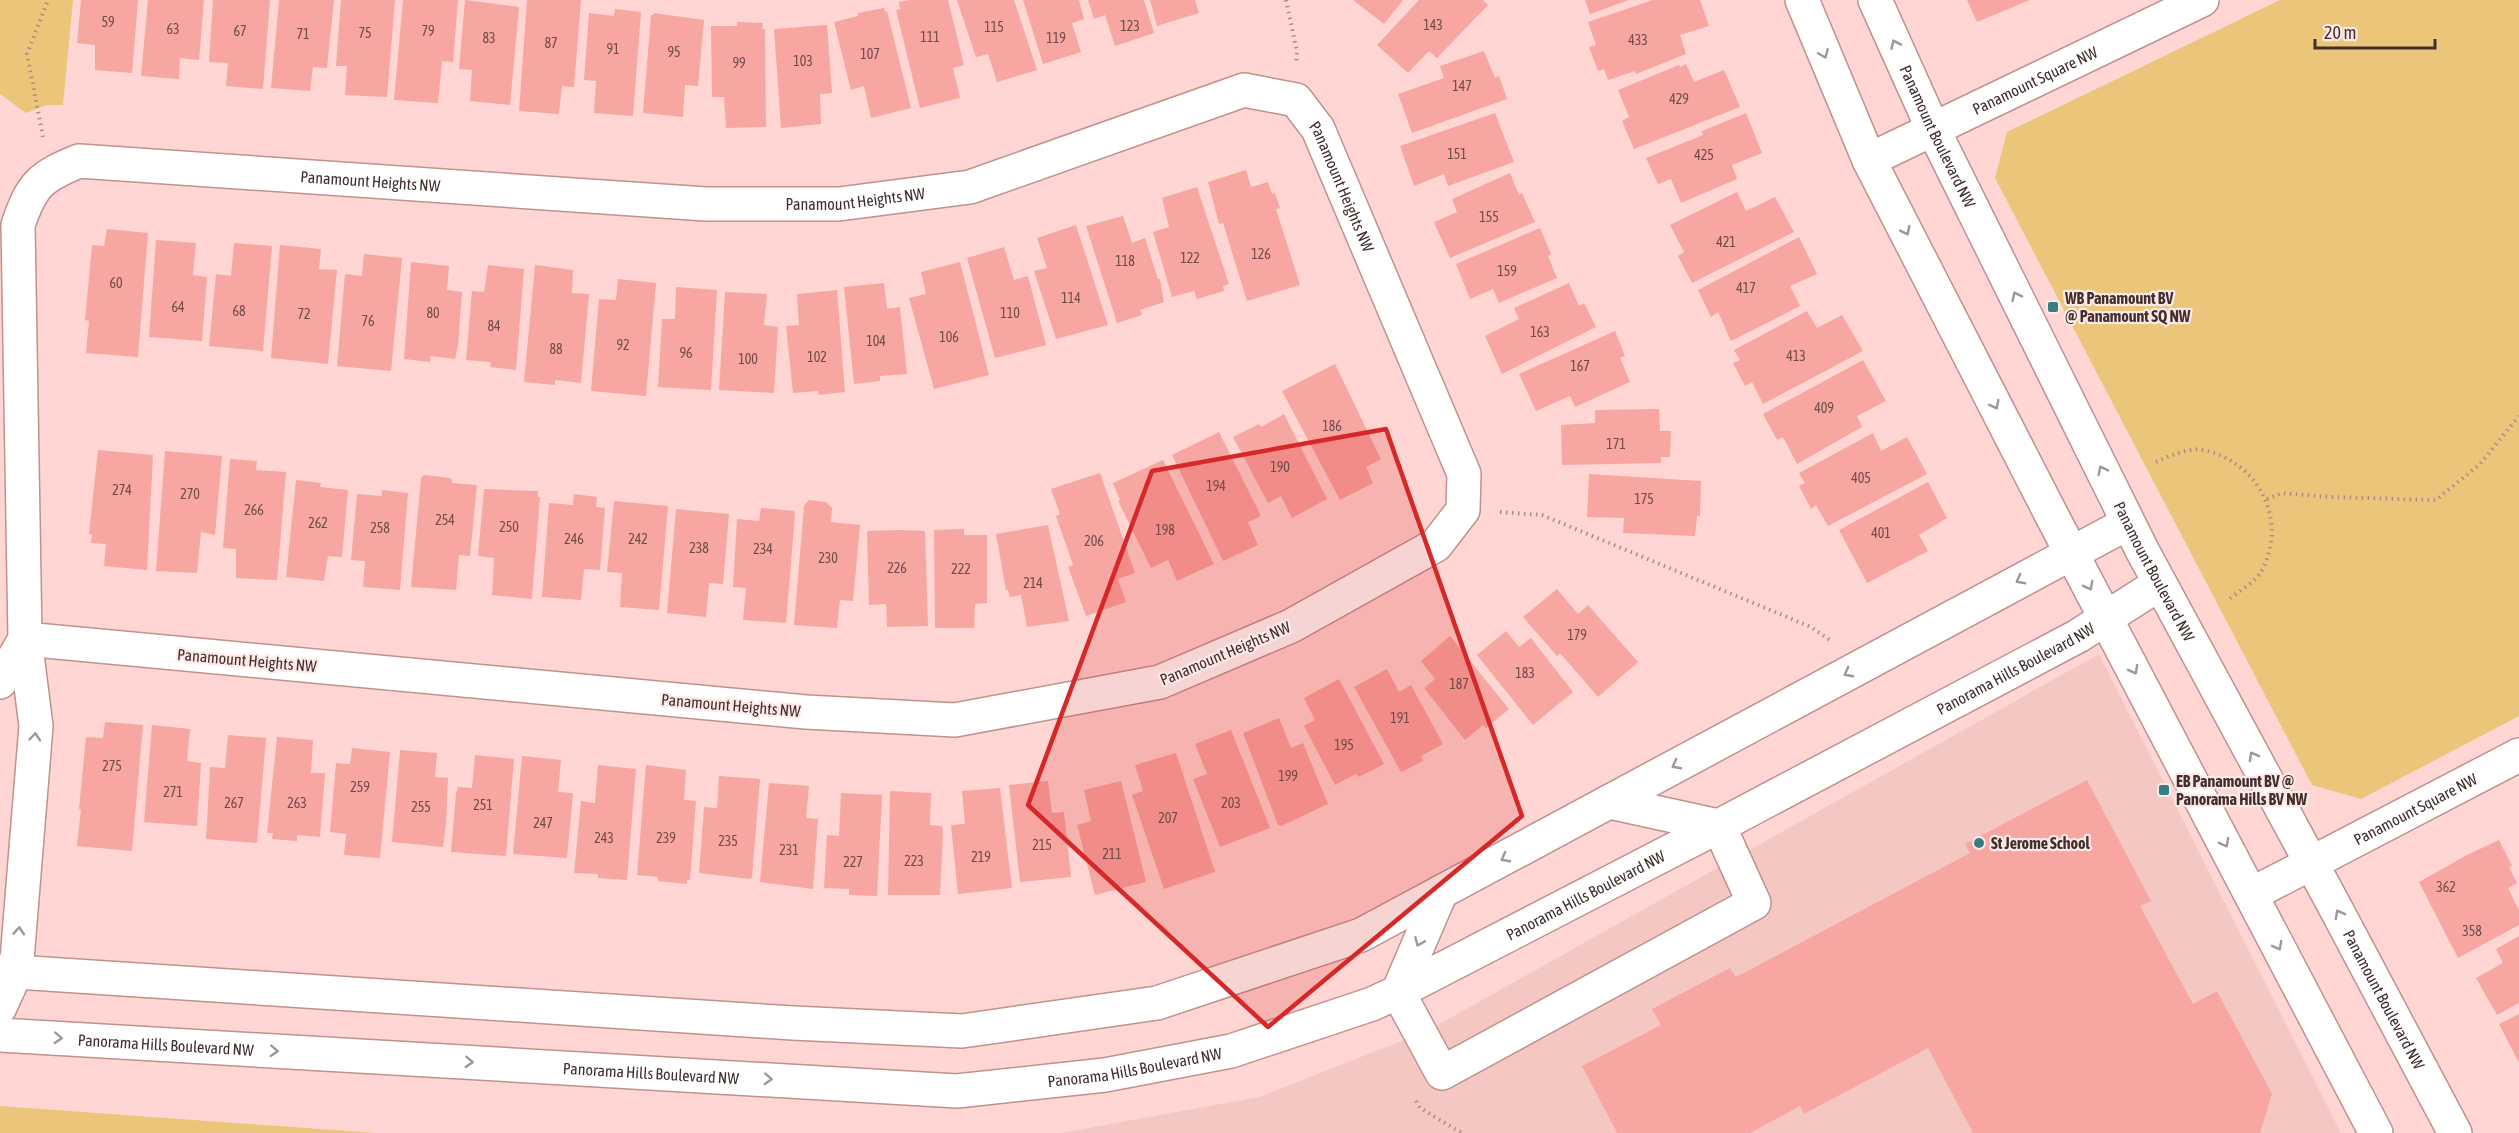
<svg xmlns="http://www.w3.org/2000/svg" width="2519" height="1133" font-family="'Asap Condensed',sans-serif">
  <rect width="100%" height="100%" fill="#ffd6d3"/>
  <!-- built -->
  <path fill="#f5c7c3" d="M2099 654 2341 1133H1061L1259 1097 1427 1031Z"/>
  <!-- green -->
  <path fill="#ebc57a" d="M0 0H73L63 105H47L26 113 0 94Z
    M2280 0H2519V716L2361 799 2312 785 1995 178 2007 132Z
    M0 1106 376 1133H0Z"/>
  <!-- building -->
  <path fill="#f8a6a1" d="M81 0H138L132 73 95 70V45L77 43Z
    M148 0H204L199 60 180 58 179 79 141 76Z
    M213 0H270L263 89 226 86 228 63 209 62Z
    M279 0H334L327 68 313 67 310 91 271 88Z
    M341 0H395L387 97 345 95 347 66H336Z
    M403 0H458L453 62 442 61 438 103 394 100Z
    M465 0 519 7 510 105 470 101 472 70 459 69Z
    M527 0H581L574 87 562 86 559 114 519 111Z
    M910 0H948L964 65 953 68 960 98 920 108 896 10 900 9 899 2Z
    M957 0H1014L1037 70 997 82 988 54 976 57Z
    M1023 0H1079L1084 19 1072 23 1081 52 1043 64Z
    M1088 0H1144L1154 33 1115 46 1105 15 1094 19Z
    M1150 0H1195L1199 13 1157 26Z
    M1353 0H1403L1384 24Z
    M1419 0H1483L1488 5 1437 58 1429 51 1408 73 1377 45Z
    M1585 0H1629L1590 14Z
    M1653 0H1700L1709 26 1680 35 1686 54 1636 74 1635 71 1608 80 1604 69 1598 71 1589 47 1596 45 1588 22Z
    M1967 0H2030L1977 22Z
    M884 8 885 12 887 11 911 108 871 118 864 86 851 90 834 22 858 16V13Z
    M615 9 641 12 633 116 594 113 596 81 584 80 589 13 614 16Z
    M654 13 704 20 698 86 685 85 683 117 643 113 651 15H653Z
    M737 22 763 23 762 29H765L766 127 726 128 724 97H712L711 26H737Z
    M827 25 832 93 820 94 821 124 781 128 774 29Z
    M1484 51 1495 78 1499 76 1507 99 1412 133 1398 94 1444 78 1440 66Z
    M1686 64 1694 82 1724 70 1740 107 1634 149 1622 121 1629 117 1618 90 1679 65 1680 67Z
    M1495 113 1514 162 1448 186 1444 174 1414 186 1400 146Z
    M1746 113 1762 153 1732 165 1737 179 1681 203 1671 179 1658 184 1646 158 1703 135 1702 131Z
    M1246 170 1251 187 1268 182 1272 194 1275 193 1280 208 1276 209 1300 285 1247 301 1223 223 1219 224 1208 182Z
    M1510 173 1519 195 1522 193 1535 222 1450 258 1434 222 1457 212 1452 199Z
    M1197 187 1229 284 1223 286 1224 291 1197 299 1194 291 1172 297 1153 232 1169 227 1162 198Z
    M1737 192 1746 211 1775 197 1794 232 1692 283 1678 256 1684 252 1670 225Z
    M1123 216 1132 243 1145 238 1158 279H1160L1164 302 1140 310 1142 315 1117 323 1086 226Z
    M1076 225 1108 325 1056 339 1034 271 1047 268 1037 238Z
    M1540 228 1551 254 1548 256 1557 278 1499 303 1493 289 1470 299 1456 264Z
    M107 229 148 233 138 357 86 353 89 321 85 320 92 245 104 246Z
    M1799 237 1817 274 1790 286 1800 306 1731 341 1718 312 1711 317 1698 290Z
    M156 240 196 243 193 275 207 277 202 341 149 337Z
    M234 243 272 246 263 351 209 346 216 274 231 276Z
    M280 245 321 249 319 269 337 270 328 364 271 358Z
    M1004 247 1014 280 1028 276 1046 345 995 358 967 258Z
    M364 254 402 258 391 371 337 366 345 274 362 276Z
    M411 262 449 266 447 290 462 292 458 346 455 359 430 356V362L404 359Z
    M960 262 989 375 934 389 909 298 926 294 921 272Z
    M488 265 524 269 516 370 490 367 491 362 466 360 472 291 484 292Z
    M535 265 573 270 572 293 589 294 581 383 555 380V385L524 382Z
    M618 279 656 283 646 396 591 391 599 299 616 300Z
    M884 283 887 309 900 307 907 374 880 376V381L854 384 844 287Z
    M1569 283 1579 306 1584 303 1596 327 1502 374 1485 336 1519 319 1514 308Z
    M676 287 717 290 711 390 658 387 662 319H675Z
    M837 290 845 392 819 395 818 391 793 393 786 326 799 325 797 294Z
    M725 292 767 294 764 325 778 327 774 393 719 390Z
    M1807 311 1817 328 1842 315 1863 351 1763 404 1752 382 1745 386 1733 363 1740 360 1734 350Z
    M1615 331 1625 356 1620 358 1630 382 1575 407 1570 396 1536 411 1519 374Z
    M1863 360 1886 401 1857 416 1862 427 1797 464 1783 437 1777 440 1763 414Z
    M1335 364 1381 459 1366 467 1373 483 1340 500 1282 391Z
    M1659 409 1660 431H1671L1670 457H1661V463L1562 465 1561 425 1595 423V410Z
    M1284 414 1327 499 1292 518 1281 496 1268 503 1233 437 1259 424 1261 427Z
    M1219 432 1261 516 1248 522 1258 545 1223 561 1172 455Z
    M1873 433 1881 451 1907 437 1927 474 1828 526 1816 505 1811 509 1799 486 1805 483 1799 473Z
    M98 450 153 455 147 570 104 566 106 544 91 543 92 534H89Z
    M165 451 222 456 215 535 201 532 197 573 156 571Z
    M230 459 257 461 256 470 286 472 277 580 236 578V549L223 548Z
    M1163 460 1214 564 1177 581 1168 560 1151 568 1118 501 1120 500 1113 483Z
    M1100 473 1135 573 1118 579 1126 602 1086 616 1068 567 1073 565 1056 516 1060 514 1051 489Z
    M1589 474 1701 481 1700 516H1697L1695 536 1623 533 1624 518 1587 517Z
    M424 475 451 478 452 483 477 485 470 556 459 555 456 590 411 587 421 478Z
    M296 480 321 483 320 487 348 490 342 557 328 556 324 581 286 577Z
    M1928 482 1947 518 1919 535 1928 551 1867 583 1839 530Z
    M484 489 538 491V497H540L532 599 492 595 494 558 478 556Z
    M382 490 408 493 400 590 363 587 365 561 351 560 357 494 382 496Z
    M574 494 597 497 596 507 605 508 600 570 584 569 581 600 542 597 549 503 573 505Z
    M809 500 826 502 832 508 831 522 860 525 853 601 840 600 837 628 794 625 804 506Z
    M614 501 668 506 659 610 620 607 622 573 607 572Z
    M761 508 794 511 795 515 786 623 743 620 746 588 733 587 737 519 759 521Z
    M676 509 729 514 723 584 709 583 706 617 667 613Z
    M1048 525 1069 621 1027 627 1021 595 1010 597 1008 590H1006L996 534Z
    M964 529V535H987V603L975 604 974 628H935L934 530Z
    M900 530 925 531 928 626 887 627 886 604 869 605 867 531Z
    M1557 589 1578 614 1588 605 1638 662 1598 697 1560 653 1557 656 1523 617Z
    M1506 631 1519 647 1531 638 1573 692 1533 725 1477 655Z
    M1450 636 1509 709 1486 728 1483 725 1465 740 1424 688 1435 679 1421 661Z
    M1387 669 1399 692 1411 685 1443 744 1421 756 1423 761 1401 772 1354 687Z
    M1339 679 1384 764 1359 777 1356 774 1335 785 1304 726 1315 720 1304 698Z
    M1279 718 1291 748 1303 743 1328 804 1281 826 1278 825 1243 733Z
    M105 722 143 725 132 851 77 846 81 809H79L86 737 103 738Z
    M152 725 190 729 187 761 201 763 197 826 144 822Z
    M1231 730 1270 828 1220 847 1193 779 1207 774 1195 744Z
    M228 735 266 738 257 843 206 839 210 767 225 768Z
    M277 737 313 740 311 773H325L320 837 297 835V841L272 839 273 833H267Z
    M352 748 390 752 380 858 344 855 346 834 330 832 336 763 350 764Z
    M400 750 437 753 435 777 448 778 446 824 443 847 392 842Z
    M1176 753 1215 872 1164 889 1132 795 1143 791 1135 765Z
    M475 755 514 759 506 856 451 852 456 794 458 787 472 788Z
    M522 756 561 760 558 792 573 793 567 858 513 854Z
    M598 765 636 769 627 880 598 878V874L574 873 581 801 595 803Z
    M646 765 686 770 684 800 696 801 690 880H687V884L658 881V877L637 875Z
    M719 776 760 779 752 877 750 879 699 873 704 807 717 808Z
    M2087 780 2151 901 2140 906 2193 1004 2217 991 2272 1094 2260 1133H1973L1928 1048 1804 1114 1800 1106 1750 1133H1617L1582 1066 1661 1025 1652 1009 1730 968 1736 977 1970 853 1965 844Z
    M1048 781 1052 813 1064 812 1071 877 1020 882 1009 785Z
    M1121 781 1146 882 1095 895 1077 825 1091 821 1084 790Z
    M769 783 809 786 806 818 818 819 813 889 760 882Z
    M1000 788 1012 888 958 894 951 825 965 824 962 791Z
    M890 791 931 793 930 825 942 826 943 832 940 895H888Z
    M841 793 882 795 877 896 849 895V889L824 888 827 835 839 836Z
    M2499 840 2512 866 2509 867 2517 883 2508 888 2519 910V925L2458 958 2419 882 2467 855Z
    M2519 936V1003L2497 1015 2476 978 2503 963 2496 949Z
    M2519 1014V1063L2499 1024Z"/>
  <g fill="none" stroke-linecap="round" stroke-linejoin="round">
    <!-- minor casing -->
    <g stroke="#c0918d" stroke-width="36">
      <g id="minor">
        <path d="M1802 0 1869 160 2052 516 2376 1133"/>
        <path id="s1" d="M1875 0 1933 129 2142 550 2335 907 2455 1133"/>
        <path id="s2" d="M1869 160 2202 0"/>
        <path d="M0 682 25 639"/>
        <path d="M1441 892 1398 992 1442 1073 1754 903 1719 826 1609 802"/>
        <path id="s3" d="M2252 894 2519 755"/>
        <path d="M0 971 793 1023 962 1031 1157 1003 1361 935 2128 523"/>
        <path id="s4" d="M0 1007 16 972 36 726 25 639 18 225C32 184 40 177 79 161L706 204H839L970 187 1244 90 1296 100 1318 129 1464 474 1463 510 1436 545 1291 626 1160 682 955 720 806 712 25 639"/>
        <path id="s5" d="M0 1035 957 1091 1105 1075 1231 1051 1372 1004 1398 992 1719 826 2078 636 2159 584"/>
      </g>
    </g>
    <!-- path -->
    <path stroke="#ac8c8a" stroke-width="4" stroke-dasharray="1.5 4.5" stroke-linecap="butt" d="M1286 0 1297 52 1296 64
      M43 137 27 54 48 0
      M2156 462C2167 457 2178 452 2191 450 2200 448 2213 452 2222 456 2267 477 2285 528 2261 572 2255 582 2238 592 2229 599
      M2267 499 2282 493 2330 497 2436 500 2480 464 2519 416
      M1500 512 1542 515 1811 627 1831 641
      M1416 1101 1420 1108 1462 1133"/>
    <!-- minor -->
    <use href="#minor" stroke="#fff" stroke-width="33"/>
  </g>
  <!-- one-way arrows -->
  <defs><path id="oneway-chevron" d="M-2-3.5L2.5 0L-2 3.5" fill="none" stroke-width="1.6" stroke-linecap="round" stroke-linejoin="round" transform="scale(1.5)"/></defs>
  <g stroke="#a09696">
    <use href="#oneway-chevron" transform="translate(1895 44) rotate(-114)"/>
    <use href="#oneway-chevron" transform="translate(1824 54) rotate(67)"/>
    <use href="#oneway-chevron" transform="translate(1906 231) rotate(63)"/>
    <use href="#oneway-chevron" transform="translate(2016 296) rotate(-116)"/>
    <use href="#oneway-chevron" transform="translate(1995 405) rotate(63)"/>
    <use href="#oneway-chevron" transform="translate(2102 470) rotate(-116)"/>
    <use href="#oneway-chevron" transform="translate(2020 580) rotate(152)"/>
    <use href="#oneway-chevron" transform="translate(2089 586) rotate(62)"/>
    <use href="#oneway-chevron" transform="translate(2134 670) rotate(62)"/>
    <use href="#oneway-chevron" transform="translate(1848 673) rotate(152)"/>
    <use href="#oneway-chevron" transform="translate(35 737) rotate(-85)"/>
    <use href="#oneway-chevron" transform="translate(2253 756) rotate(-119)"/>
    <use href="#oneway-chevron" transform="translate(1676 765) rotate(152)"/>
    <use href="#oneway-chevron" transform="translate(2225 843) rotate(62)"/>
    <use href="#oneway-chevron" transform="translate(1505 858) rotate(152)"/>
    <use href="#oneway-chevron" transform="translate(2339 914) rotate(-118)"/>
    <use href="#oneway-chevron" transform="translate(19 931) rotate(-86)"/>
    <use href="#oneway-chevron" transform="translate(1419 942) rotate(113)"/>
    <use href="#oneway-chevron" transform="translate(2278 946) rotate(62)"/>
    <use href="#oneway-chevron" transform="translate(58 1038) rotate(3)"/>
    <use href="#oneway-chevron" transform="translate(274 1051) rotate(3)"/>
    <use href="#oneway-chevron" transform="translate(469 1062) rotate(3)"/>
    <use href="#oneway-chevron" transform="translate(768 1079) rotate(3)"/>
  </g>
  <!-- marked area -->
  <path fill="#d62828" fill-opacity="0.2" stroke="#d62828" stroke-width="4.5" stroke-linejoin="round" d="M1386 429 1522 816 1268 1027 1028 805 1152 471Z"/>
  <!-- markers -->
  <g fill="#357e84" stroke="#fee9e7" stroke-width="2">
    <rect x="2047" y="301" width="12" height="12" rx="3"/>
    <rect x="2158" y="784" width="12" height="12" rx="3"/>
    <circle cx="1979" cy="843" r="6"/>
  </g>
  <g text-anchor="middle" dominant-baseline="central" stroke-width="4.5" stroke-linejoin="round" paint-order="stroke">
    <!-- number labels -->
    <g font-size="14" fill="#6f4c4a">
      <text x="108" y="22">59</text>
      <text x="1433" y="25">143</text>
      <text x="1130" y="26">123</text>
      <text x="994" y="27">115</text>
      <text x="173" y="29">63</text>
      <text x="240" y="31">67</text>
      <text x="428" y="31">79</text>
      <text x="365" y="33">75</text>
      <text x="303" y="34">71</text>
      <text x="930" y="37">111</text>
      <text x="489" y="38">83</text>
      <text x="1056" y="38">119</text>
      <text x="1638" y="40">433</text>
      <text x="551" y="43">87</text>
      <text x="613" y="49">91</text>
      <text x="674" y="52">95</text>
      <text x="870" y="54">107</text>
      <text x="803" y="61">103</text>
      <text x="739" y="63">99</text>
      <text x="1462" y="86">147</text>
      <text x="1679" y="99">429</text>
      <text x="1457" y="154">151</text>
      <text x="1704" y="155">425</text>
      <text x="1489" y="217">155</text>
      <text x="1726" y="242">421</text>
      <text x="1261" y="254">126</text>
      <text x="1190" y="258">122</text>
      <text x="1125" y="261">118</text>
      <text x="1507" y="271">159</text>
      <text x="116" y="283">60</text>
      <text x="1746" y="288">417</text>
      <text x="1071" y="298">114</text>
      <text x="178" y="307">64</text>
      <text x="239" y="311">68</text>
      <text x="433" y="313">80</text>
      <text x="1010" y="313">110</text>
      <text x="304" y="314">72</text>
      <text x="368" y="321">76</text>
      <text x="494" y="326">84</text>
      <text x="1540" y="332">163</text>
      <text x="949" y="337">106</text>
      <text x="876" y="341">104</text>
      <text x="623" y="345">92</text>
      <text x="556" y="349">88</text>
      <text x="686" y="353">96</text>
      <text x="1796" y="356">413</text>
      <text x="817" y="357">102</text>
      <text x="748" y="359">100</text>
      <text x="1580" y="366">167</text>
      <text x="1824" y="408">409</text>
      <text x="1332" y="426">186</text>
      <text x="1616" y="444">171</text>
      <text x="1280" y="467">190</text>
      <text x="1861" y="478">405</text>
      <text x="1216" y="486">194</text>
      <text x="122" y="490">274</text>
      <text x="190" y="494">270</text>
      <text x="1644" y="499">175</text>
      <text x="254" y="510">266</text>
      <text x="445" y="520">254</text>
      <text x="318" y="523">262</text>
      <text x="509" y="527">250</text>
      <text x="380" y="528">258</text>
      <text x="1165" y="530">198</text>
      <text x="1881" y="533">401</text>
      <text x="574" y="539">246</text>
      <text x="638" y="539">242</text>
      <text x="1094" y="541">206</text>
      <text x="699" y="548">238</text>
      <text x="763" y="549">234</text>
      <text x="828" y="558">230</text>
      <text x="897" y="568">226</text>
      <text x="961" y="569">222</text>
      <text x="1033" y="583">214</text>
      <text x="1577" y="635">179</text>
      <text x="1525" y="673">183</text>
      <text x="1459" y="684">187</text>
      <text x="1400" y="718">191</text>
      <text x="1344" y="745">195</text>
      <text x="112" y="766">275</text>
      <text x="1288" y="776">199</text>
      <text x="360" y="787">259</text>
      <text x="173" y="792">271</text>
      <text x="234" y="803">267</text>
      <text x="297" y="803">263</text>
      <text x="1231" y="803">203</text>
      <text x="483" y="805">251</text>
      <text x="421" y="807">255</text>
      <text x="1168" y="818">207</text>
      <text x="543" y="823">247</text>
      <text x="604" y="838">243</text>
      <text x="666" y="838">239</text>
      <text x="728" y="841">235</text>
      <text x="1042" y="845">215</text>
      <text x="789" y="850">231</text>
      <text x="1112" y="854">211</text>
      <text x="981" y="857">219</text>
      <text x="914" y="861">223</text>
      <text x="853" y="862">227</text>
      <text x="2446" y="887">362</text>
      <text x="2472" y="931">358</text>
    </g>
    <!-- street labels -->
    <g font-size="16" fill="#412e2d" stroke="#fee9e7">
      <text stroke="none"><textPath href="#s2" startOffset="184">Panamount Square NW</textPath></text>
      <text stroke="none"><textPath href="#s1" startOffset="150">Panamount Boulevard NW</textPath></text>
      <text stroke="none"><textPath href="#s4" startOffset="1172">Panamount Heights NW</textPath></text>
      <text stroke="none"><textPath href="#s4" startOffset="2216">Panamount Heights NW</textPath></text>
      <text stroke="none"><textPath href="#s4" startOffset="1658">Panamount Heights NW</textPath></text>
      <text stroke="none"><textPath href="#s1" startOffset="636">Panamount Boulevard NW</textPath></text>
      <text transform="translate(1225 653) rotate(-23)">Panamount Heights NW</text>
      <text transform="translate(247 660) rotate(5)">Panamount Heights NW</text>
      <text stroke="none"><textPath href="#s5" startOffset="2110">Panorama Hills Boulevard NW</textPath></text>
      <text transform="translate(731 705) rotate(5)">Panamount Heights NW</text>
      <text stroke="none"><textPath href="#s3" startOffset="184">Panamount Square NW</textPath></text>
      <text stroke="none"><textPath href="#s5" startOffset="1624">Panorama Hills Boulevard NW</textPath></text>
      <text stroke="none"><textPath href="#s1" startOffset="1122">Panamount Boulevard NW</textPath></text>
      <text stroke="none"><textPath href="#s5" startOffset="166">Panorama Hills Boulevard NW</textPath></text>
      <text stroke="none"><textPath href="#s5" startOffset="1138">Panorama Hills Boulevard NW</textPath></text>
      <text stroke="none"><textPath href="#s5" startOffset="652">Panorama Hills Boulevard NW</textPath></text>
    </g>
    <!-- poi labels -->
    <g font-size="16" font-weight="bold" fill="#412e2d" stroke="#fee9e7" text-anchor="start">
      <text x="2065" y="298">WB Panamount BV<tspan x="2065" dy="18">@ Panamount SQ NW</tspan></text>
      <text x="2176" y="781">EB Panamount BV @<tspan x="2176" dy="18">Panorama Hills BV NW</tspan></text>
      <text x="1991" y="843">St Jerome School</text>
    </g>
  </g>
  <!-- scale -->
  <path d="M2315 39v9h120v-9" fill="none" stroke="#412e2d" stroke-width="3"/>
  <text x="2324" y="39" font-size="18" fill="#412e2d" stroke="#fee9e7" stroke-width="4.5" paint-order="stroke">20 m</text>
</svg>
